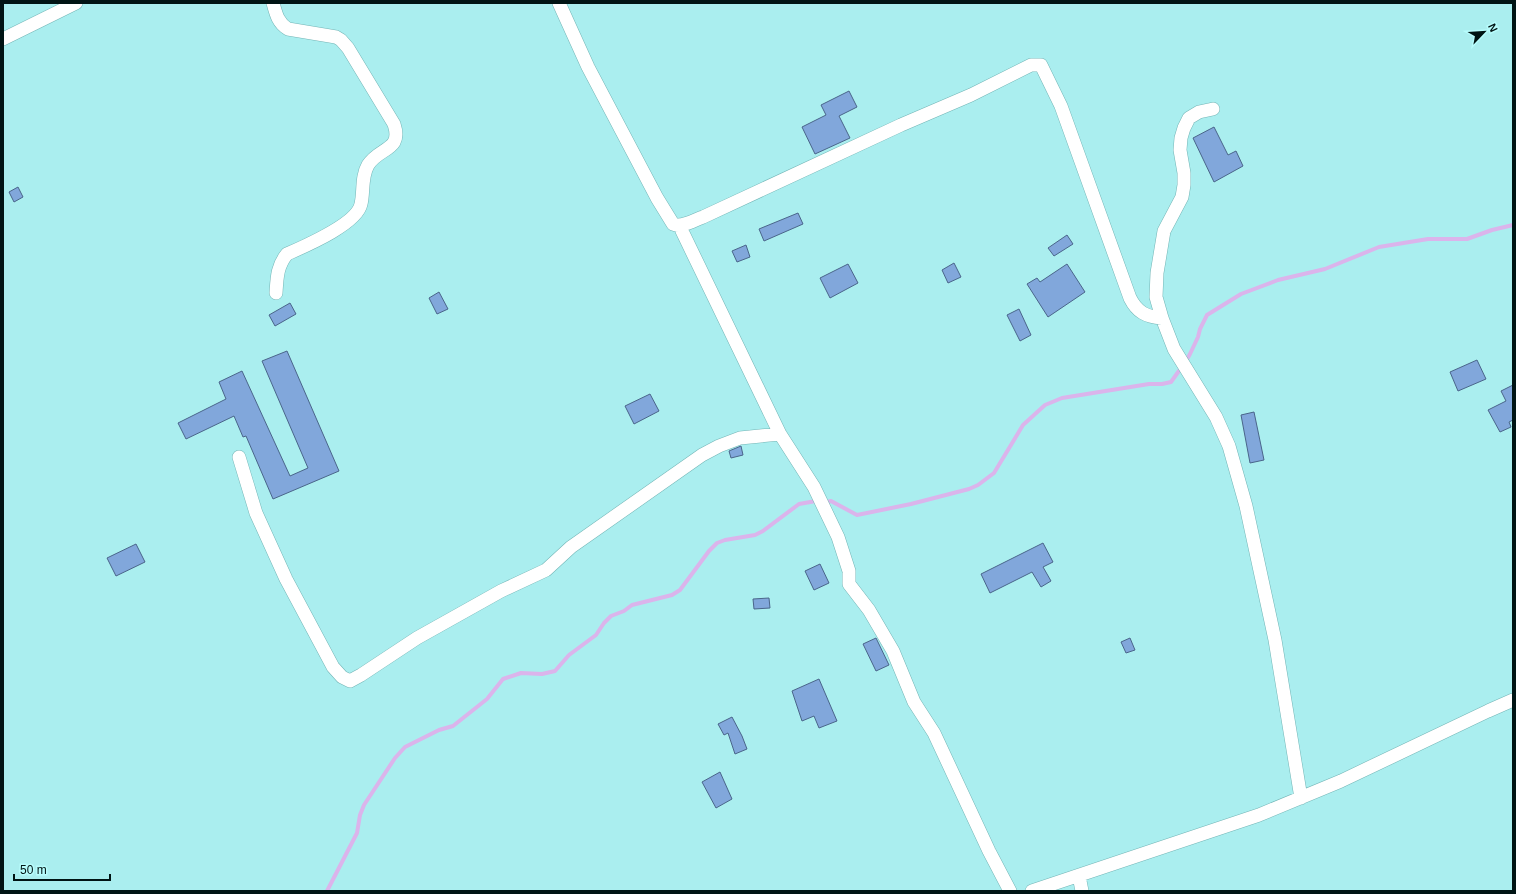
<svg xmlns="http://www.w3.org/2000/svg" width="1516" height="894" font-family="Helvetica,sans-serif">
  <rect width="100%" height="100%" fill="#aaeeef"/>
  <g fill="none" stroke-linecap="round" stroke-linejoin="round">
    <!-- stream -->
    <path stroke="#dbb4eb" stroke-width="4" d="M1186 361 1190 354 1198 337 1200 329 1207 315 1241 294 1278 280 1325 269 1379 247 1428 239H1467L1492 230 1513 225
      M827 502 831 501 857 515 911 504 969 489 978 485 994 473 1023 425 1045 405 1062 398 1149 384H1162L1171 382 1181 368
      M327 891 357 833 360 815 364 805 395 758 405 747 439 730 453 726 487 699 503 679 521 673 542 674 555 671 569 655 596 635 604 623 611 616 624 611 632 605 672 595 680 590 709 551 717 543 725 540 755 535 763 531 799 504 816 501"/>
  </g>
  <!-- building -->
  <path fill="#81a7db" stroke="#4a658a" d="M849 91 857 107 839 116 850 138 815 154 802 127 826 115 821 105Z
    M1214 127 1228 155 1236 151 1243 166 1214 182 1193 138Z
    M18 187 23 197 14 202 9 192Z
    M798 213 803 224 764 241 759 229Z
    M1067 235 1073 244 1054 256 1048 248Z
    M746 245 750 257 737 262 732 251Z
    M954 263 961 277 948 283 942 270Z
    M848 264 858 283 830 298 820 278Z
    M1067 264 1085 292 1048 317 1027 284 1037 278 1040 282Z
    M439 292 448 309 437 314 429 298Z
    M290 303 296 314 275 326 269 315Z
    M1019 309 1031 335 1020 341 1007 315Z
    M287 351 339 471 273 499 246 436 243 437 234 416 186 439 178 423 226 399 219 382 242 371 290 476 308 468 262 361Z
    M1477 360 1486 379 1458 391 1450 372Z
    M1513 385V420L1509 422 1511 427 1500 432 1488 410 1506 401 1501 391Z
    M650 394 659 411 634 424 625 406Z
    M1254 412 1264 460 1250 463 1241 415Z
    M741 446 743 455 731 458 729 451Z
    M1043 543 1053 562 1043 567 1051 581 1041 587 1032 572 990 593 981 574Z
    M136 544 145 562 116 576 107 558Z
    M820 564 829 583 814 590 805 571Z
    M769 598 770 608 754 609 753 599Z
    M876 638 889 665 876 671 863 644Z
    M1130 638 1135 650 1126 653 1121 642Z
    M819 679 837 721 819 728 814 716 802 721 792 691Z
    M732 717 742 736 747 749 735 754 728 733 724 735 718 724Z
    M720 772 732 799 716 808 702 782Z"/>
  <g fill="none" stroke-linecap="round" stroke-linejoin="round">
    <!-- minor casing -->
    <g stroke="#73b5b6" stroke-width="14">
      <path id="minor" d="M273 3C276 14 278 23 288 29L336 37 341 40 348 48 394 124C403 151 379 147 368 165 361 177 364 192 361 204 357 224 305 246 287 254 277 266 277 278 276 293
        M559 3 588 67 657 198 673 224C682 228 694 220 703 217L901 125 971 95 1031 65H1041L1061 106 1130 298C1137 312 1146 317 1162 318
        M3 39 76 3
        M1213 109 1199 112 1189 118 1184 128 1181 138 1180 150 1184 173V185L1182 197 1164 231 1157 273 1156 297 1162 318 1174 349 1216 417 1229 446 1246 506 1275 640 1301 798
        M683 225 682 231 780 434 814 487 838 537 849 571V584L869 610 893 651 914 702 934 733 989 851 1010 891
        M239 457 256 513 286 579 333 667 342 677 350 681 361 675 417 638 501 591 546 570 571 547 702 455 719 446 740 438 780 434
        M1079 876 1082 891
        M1032 891 1259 815 1341 781 1488 711 1513 700"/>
    </g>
    <!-- minor -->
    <use href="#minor" stroke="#fff" stroke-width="13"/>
  </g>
  <!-- border -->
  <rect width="1516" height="894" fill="none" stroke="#001414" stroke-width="8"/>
  <!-- north arrow -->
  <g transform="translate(1484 32) rotate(65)" stroke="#b7fcfc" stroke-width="3" paint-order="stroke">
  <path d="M0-3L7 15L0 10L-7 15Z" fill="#001414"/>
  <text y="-6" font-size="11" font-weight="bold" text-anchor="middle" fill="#001414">N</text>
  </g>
  <!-- scale -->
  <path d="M14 874v6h96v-6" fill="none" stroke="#001414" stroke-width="2"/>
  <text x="20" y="874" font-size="12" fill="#001414" stroke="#b7fcfc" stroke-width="3" paint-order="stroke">50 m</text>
</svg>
